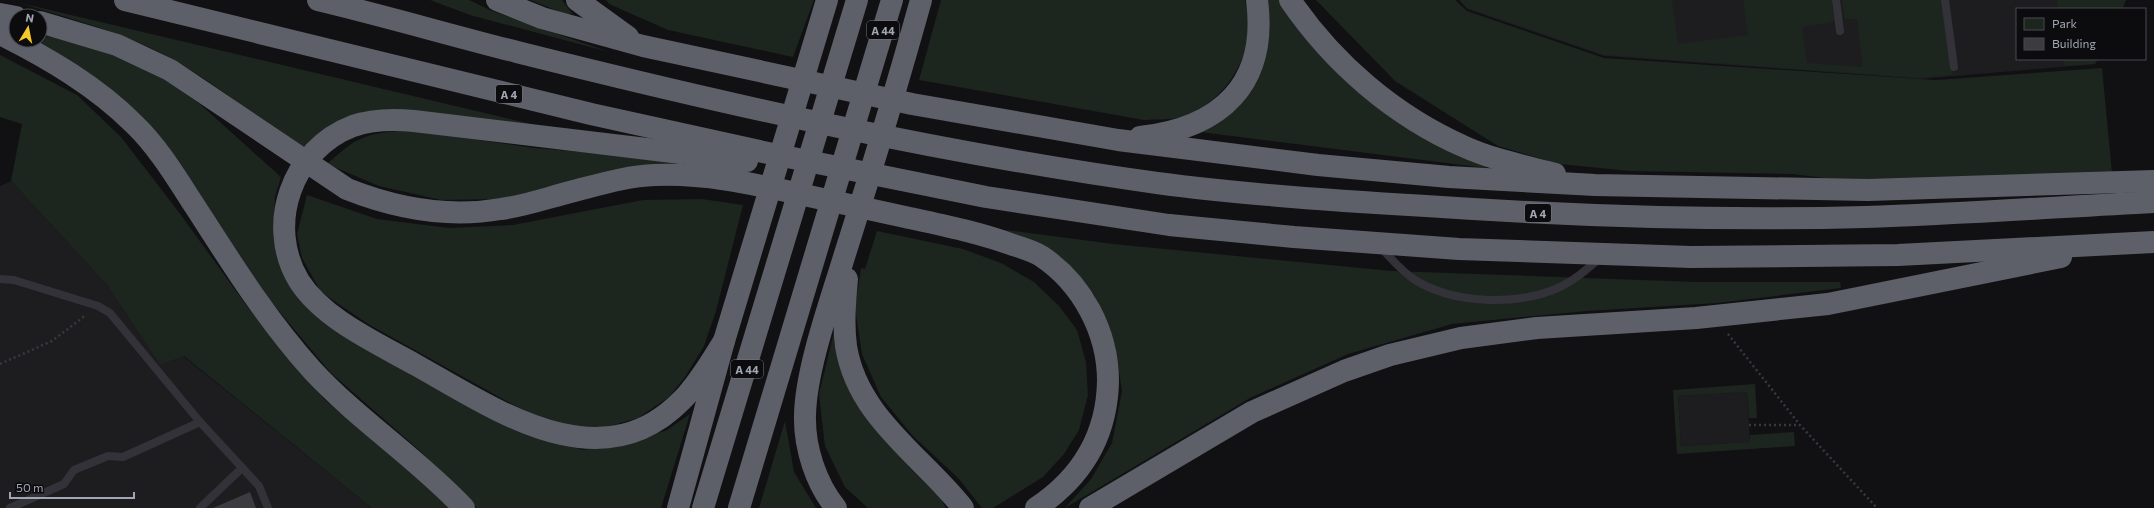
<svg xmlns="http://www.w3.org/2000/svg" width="2154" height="508" font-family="Commissioner,sans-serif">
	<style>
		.built { fill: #1d1d20 }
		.green { fill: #1d251f }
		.building { fill: #3b3b40 }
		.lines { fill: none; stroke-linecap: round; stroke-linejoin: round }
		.path { stroke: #38393f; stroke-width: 2.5; stroke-dasharray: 2 3; stroke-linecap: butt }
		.lane { stroke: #323238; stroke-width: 8 }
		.highway { stroke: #5e6069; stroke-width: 22 }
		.labels { text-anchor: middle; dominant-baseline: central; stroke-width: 3; stroke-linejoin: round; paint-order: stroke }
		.shield { fill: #0c0c0e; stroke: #757782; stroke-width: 1 }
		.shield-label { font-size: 11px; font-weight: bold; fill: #a2a5b4 }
	</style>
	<rect width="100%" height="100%" fill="#111113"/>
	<g class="built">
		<path d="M 1459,0 L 2126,0 L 2122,9 L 2017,9 L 2017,59 L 2098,59 L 2095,64 L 1921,79 L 1604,56 L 1467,9 Z"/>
		<path d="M 11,181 L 107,285 L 160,365 L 183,356 L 372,508 L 0,508 L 0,186 Z"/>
		<path d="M 1747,392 L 1750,442 L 1681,446 L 1678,396 Z"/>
	</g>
	<g class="green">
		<path d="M 430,0 L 469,0 L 492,11 L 609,52 L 470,15 Z"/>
		<path d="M 530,0 L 562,0 L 572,13 L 568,15 Z"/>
		<path d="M 606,0 L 814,0 L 793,57 L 668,30 L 609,4 Z"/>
		<path d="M 941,0 L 1245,0 C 1246,7 1249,14 1249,21 C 1250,64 1220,107 1178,118 C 1168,120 1155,119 1144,120 L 919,80 Z"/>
		<path d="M 1262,0 L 1281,0 L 1297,23 L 1486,160 L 1486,168 L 1192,131 L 1234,106 Z"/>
		<path d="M 1316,0 L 1455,0 L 1467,11 L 1604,58 L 1936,80 L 2102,68 L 2112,173 L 1849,181 L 1792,174 L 1630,171 L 1559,164 L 1498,146 L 1395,81 Z"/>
		<path d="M 1460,0 L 1672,0 L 1678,44 L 1748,35 L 1743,0 L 1832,0 L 1834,22 L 1802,27 L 1807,63 L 1863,67 L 1857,19 L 1845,19 L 1842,0 L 1942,0 L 1953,75 L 1920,78 L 1604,55 L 1467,8 Z"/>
		<path d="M 2057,0 L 2126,0 L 2122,9 L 2058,9 Z"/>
		<path d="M 20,3 L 561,131 L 398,111 L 308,143 L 301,149 C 256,117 212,80 163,54 C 119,31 67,18 20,3 Z"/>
		<path d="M 40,35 L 84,42 L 153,70 L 201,105 L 281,177 L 275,197 L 273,238 L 283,270 L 309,310 L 350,337 L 515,429 L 582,450 L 624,445 L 667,430 L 690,414 L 661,508 L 477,508 L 419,450 L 330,372 L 253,280 L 195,187 L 144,118 L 63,57 L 31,40 L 40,40 Z"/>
		<path d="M 0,55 L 77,95 L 121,137 L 181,215 L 249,309 L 324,399 L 452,508 L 372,508 L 184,356 L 160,365 L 107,285 L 11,181 L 22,124 L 0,117 Z"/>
		<path d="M 2064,59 L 2098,59 L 2095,64 L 2065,66 Z"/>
		<path d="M 402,131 L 431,133 L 534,148 L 658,158 L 719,170 L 564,184 L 499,199 L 441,200 L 379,186 L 327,164 C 355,139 363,133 402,131 Z"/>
		<path d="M 307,195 L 377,219 L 449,228 L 513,225 L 643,200 L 702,199 L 743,205 L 716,311 L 704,346 L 685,377 L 669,397 L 638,418 L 606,427 L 577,429 L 530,414 L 368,324 L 321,292 L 302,258 L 297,234 Z"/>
		<path d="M 1006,230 L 1113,244 L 1392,271 L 1697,282 L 1840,282 L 1841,288 L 1717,303 L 1587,311 L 1452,324 L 1348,354 L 1250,398 L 1065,508 L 1091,479 L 1112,443 L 1122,391 L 1115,346 L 1094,295 L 1061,262 Z"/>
		<path d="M 877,231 L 963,249 L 1001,263 L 1034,282 L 1059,306 L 1077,330 L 1086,362 L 1088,395 L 1079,430 L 1064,454 L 1043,477 L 993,508 L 982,508 L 959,479 L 912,435 L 881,397 L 862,354 L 855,308 L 861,268 L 865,269 Z"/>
		<path d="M 835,328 L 863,412 L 910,468 L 941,499 L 946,508 L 868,508 L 845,487 L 825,446 L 819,394 Z"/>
		<path d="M 1755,384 L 1757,418 L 1749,418 L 1747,392 L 1678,396 L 1681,446 L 1750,442 L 1750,435 L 1794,432 L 1795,446 L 1677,454 L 1673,390 Z"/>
		<path d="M 785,421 L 794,472 L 816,508 L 759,508 Z"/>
	</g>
	<path class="building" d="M 250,492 L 256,508 L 213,508 Z"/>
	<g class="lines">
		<g class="path">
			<path d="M 1728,334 L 1800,425 L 1877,508"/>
			<path d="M 0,364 L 52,341 L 86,315"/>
			<path d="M 1749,425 L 1800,425"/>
		</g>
		<g class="lane">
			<path d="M 1836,0 L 1840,31"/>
			<path d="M 1945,0 L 1954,67"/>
			<path d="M 1380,247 C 1391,258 1402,272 1415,280 C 1454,304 1516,306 1558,288 C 1574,281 1587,269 1600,258"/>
			<path d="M 0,279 L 14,280 L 98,306 L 110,313 L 200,422 L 259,486 L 268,508"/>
			<path d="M 10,508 L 64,484 L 74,470 L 108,456 L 123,457 L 200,422"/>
			<path d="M 200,508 L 242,468"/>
		</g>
		<g class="highway">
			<path d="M 125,0 L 591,114 L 768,153 L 986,197 L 1169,225 L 1294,237 L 1459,249 L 1691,257 L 1898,255 L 2154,242"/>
			<path d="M 318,0 C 385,16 450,35 517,52 C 728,105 941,153 1157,183 C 1246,195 1337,201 1426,206 C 1572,216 1719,221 1865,217 C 1961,214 2058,207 2154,202"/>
			<path d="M 497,0 L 542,18 L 643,46 L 912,104 L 1118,140 L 1318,165 L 1449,177 L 1595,185 L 1868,190 L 2154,181"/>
			<path d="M 577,0 L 628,37"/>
			<path d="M 1290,0 C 1333,63 1394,116 1465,147 C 1494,160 1525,166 1555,174"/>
			<path d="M 0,14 L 16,17"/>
			<path d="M 40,22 L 117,45 L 170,70 L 347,189 C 395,208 449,218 501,209 C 524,206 547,198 570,192 C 598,185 626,176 655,175 C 703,173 749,183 795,193 C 832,201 868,209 905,217 C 941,225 978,232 1013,245 C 1023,248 1033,251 1041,256 C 1082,283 1108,332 1108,381 C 1107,436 1081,478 1036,508"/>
			<path d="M 0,34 C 48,58 96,86 134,124 C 159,148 177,179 196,208 C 232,264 267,320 312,370 C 358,420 417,458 464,508"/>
			<path d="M 1140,137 C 1221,128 1268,84 1257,0"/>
			<path d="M 847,279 C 845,301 843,324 846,346 C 857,417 922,456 963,508"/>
			<path d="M 724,341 C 711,361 699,383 682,400 C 600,484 495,409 416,365 C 377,343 323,319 299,281 C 265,225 292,149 353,126 C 373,119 394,119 414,121 L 747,161"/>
			<path d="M 678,508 L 724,341 L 827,0"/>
			<path d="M 703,508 L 857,0"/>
			<path d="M 739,508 L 892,0"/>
			<path d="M 836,508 C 816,484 804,447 805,415 C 806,369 830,303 844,257 C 871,172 897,86 921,0"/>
			<path d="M 1090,508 L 1252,412 L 1344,371 L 1390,355 L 1461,338 L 1537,328 L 1696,318 L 1828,304 L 2061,257"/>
		</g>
	</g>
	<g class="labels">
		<g class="shield">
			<rect x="867" y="21" width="32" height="18" rx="3"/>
			<rect x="496" y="85" width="26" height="18" rx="3"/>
			<rect x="1525" y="204" width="26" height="18" rx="3"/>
			<rect x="731" y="360" width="32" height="18" rx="3"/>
		</g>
		<g class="shield-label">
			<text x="883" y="30">A 44</text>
			<text x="509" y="94">A 4</text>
			<text x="1538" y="213">A 4</text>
			<text x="747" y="369">A 44</text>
		</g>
	</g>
	<rect x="2016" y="8" width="130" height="52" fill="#0c0c0e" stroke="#484950"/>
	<rect x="2024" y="18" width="20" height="12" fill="#1d251f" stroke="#484950"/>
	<text x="2052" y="28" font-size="12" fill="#a2a5b4">Park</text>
	<rect x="2024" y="38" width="20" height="12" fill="#3b3b40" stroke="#484950"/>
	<text x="2052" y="48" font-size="12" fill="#a2a5b4">Building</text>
	<g transform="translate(28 28) rotate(10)"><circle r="19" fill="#0c0c0e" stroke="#484950"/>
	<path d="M0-3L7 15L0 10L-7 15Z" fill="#f4c928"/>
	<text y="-6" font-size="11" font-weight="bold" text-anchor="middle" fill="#a2a5b4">N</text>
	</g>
	<path d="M10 492v6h124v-6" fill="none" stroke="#a2a5b4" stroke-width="2"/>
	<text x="16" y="492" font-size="12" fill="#a2a5b4" stroke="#0c0c0e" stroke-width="3" paint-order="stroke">50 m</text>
</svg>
